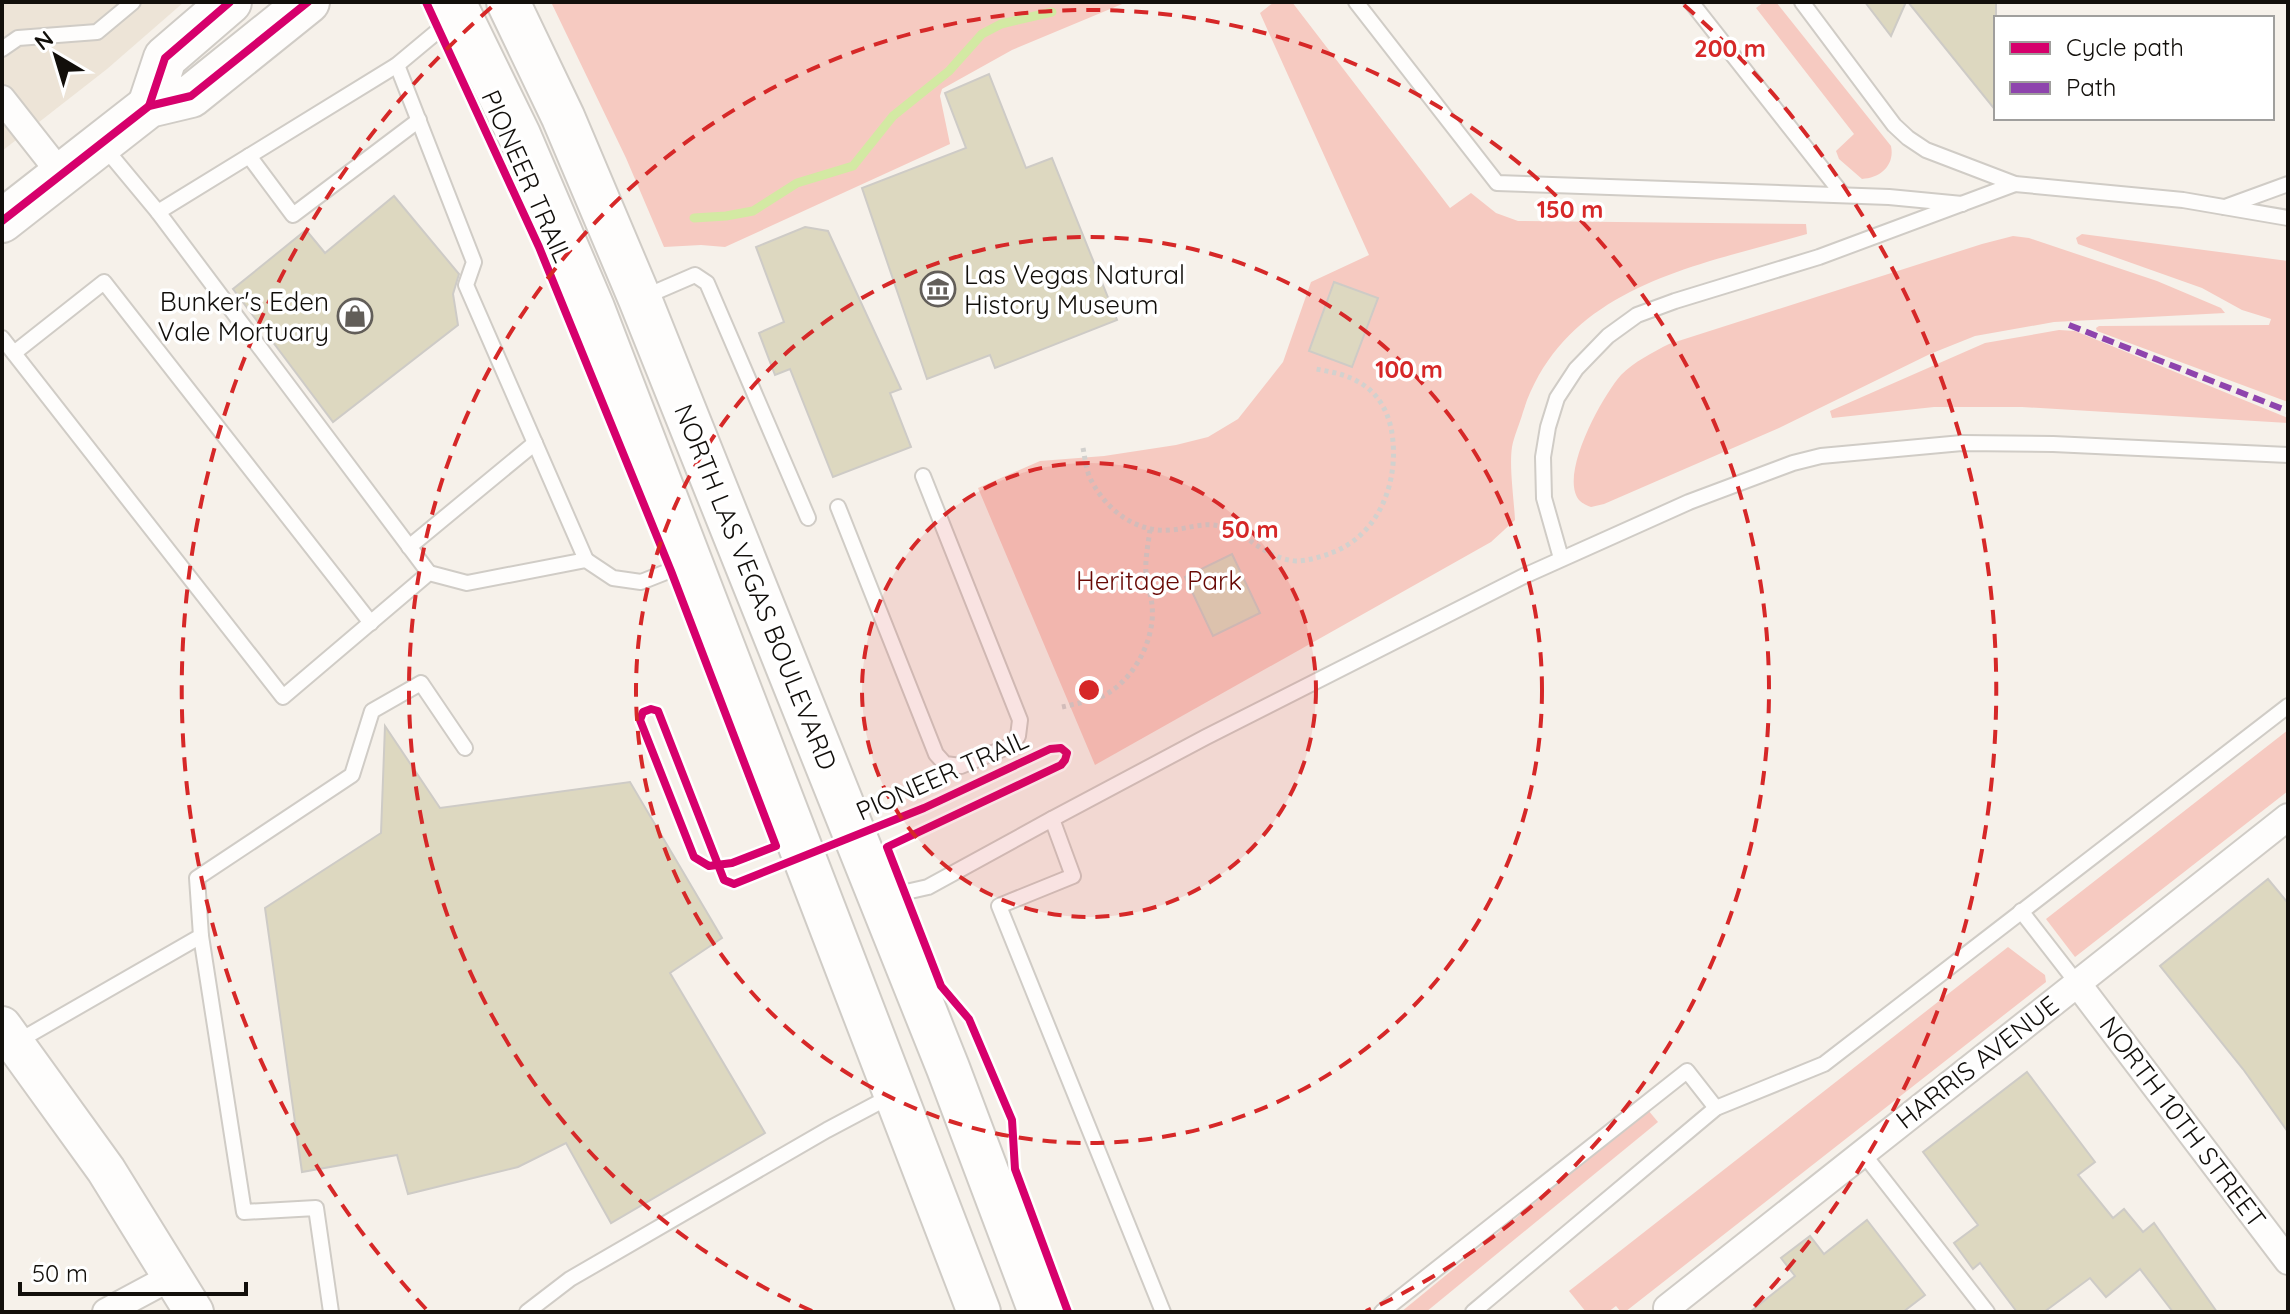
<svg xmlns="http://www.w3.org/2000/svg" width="2290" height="1314" font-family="Quicksand,sans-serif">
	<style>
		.built { fill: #ede4d7 }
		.green { fill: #f6cac1 }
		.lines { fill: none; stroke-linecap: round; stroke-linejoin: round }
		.stream { stroke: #d3e9a3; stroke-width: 9 }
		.building { fill: #ddd8c0; stroke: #cecbc6; stroke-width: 2 }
		.lane-casing { stroke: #d0ccc6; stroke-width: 18 }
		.street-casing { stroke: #d0ccc6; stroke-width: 30 }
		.secondary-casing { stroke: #d0ccc6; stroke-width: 42 }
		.primary-casing { stroke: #d0ccc6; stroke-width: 46 }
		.path { stroke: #d2d1ce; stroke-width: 5; stroke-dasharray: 4 4; stroke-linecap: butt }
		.lane { stroke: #fefdfc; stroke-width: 14 }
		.street { stroke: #fefdfc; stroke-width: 26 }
		.secondary { stroke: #fefdfc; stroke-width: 38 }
		.primary { stroke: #fefdfc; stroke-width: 42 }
		.quiet { stroke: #8e44ad; stroke-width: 6; stroke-dasharray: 12 6; stroke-linecap: butt }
		.cycleway-casing { stroke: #fff; stroke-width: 13 }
		.cycleway { stroke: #d6006c; stroke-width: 8 }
		.ring { fill: none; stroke: #d62828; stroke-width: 4; stroke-dasharray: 14 10 }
		.labels { text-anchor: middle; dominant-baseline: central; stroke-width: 7; stroke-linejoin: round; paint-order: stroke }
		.street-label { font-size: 26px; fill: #120f0b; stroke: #fff }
		.poi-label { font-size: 26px; fill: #120f0b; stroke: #fff; text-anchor: start }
		.park-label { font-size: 26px; fill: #680905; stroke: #fff }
		.centre { fill: #d62828; stroke: #fff; stroke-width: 4 }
		.ring-label { font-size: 24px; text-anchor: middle; font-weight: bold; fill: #d62828; stroke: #fff; stroke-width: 7; stroke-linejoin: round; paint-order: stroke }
	</style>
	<rect width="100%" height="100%" fill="#f6f1ea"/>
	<path class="built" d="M 2,2 L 184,2 L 107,69 L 2,151 Z"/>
	<g class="green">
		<path d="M 551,2 L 1127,2 L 1012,50 L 942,89 L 940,96 L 950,144 L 725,247 L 701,245 L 664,247 L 626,158 Z"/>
		<path d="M 1274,2 L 1292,2 L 1450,208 L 1471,193 L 1496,213 L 1518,221 L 1806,224 L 1807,234 C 1696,266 1564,286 1523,412 C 1520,423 1514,436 1512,447 C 1509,467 1514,499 1515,520 L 1491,542 L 1095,765 L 978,488 L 1040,461 L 1104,456 L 1176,445 L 1208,437 L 1238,419 L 1283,362 L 1311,282 L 1369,255 L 1260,13 Z"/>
		<path d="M 1764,2 L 1776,2 L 1891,146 C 1895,165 1881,178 1862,179 L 1839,159 L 1836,151 L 1854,134 L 1756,8 Z"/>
		<path d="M 2082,234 L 2288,261 L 2288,402 L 2097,331 L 2096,328 L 2099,326 L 2269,325 L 2271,319 L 2242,310 L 2202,288 L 2078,244 L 2076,238 Z"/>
		<path d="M 2013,236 L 2029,238 L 2157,281 L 2221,308 L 2225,313 L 2054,322 L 1975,336 L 1930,354 L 1779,428 L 1604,504 L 1591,507 C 1588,506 1582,503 1580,501 C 1557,477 1603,395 1621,375 C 1634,362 1653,352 1669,344 L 1982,244 Z"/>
		<path d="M 2059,330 L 2075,331 L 2288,418 L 2288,423 L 2022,407 L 1934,407 L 1832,418 L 1830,411 L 1985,343 Z"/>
		<path d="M 2288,730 L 2288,791 L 2075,957 L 2046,919 Z"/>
		<path d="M 2008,947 L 2045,975 L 2046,982 L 1625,1312 L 1621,1312 L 1616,1306 L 1608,1312 L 1586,1312 L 1569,1291 Z"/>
		<path d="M 1648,1110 L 1658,1122 L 1426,1312 L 1401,1312 Z"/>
	</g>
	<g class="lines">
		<path class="stream" d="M 694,218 L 726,216 L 753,211 L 797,183 L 853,166 L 893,116 L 949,71 L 982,34 L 1001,24 L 1052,12"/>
	</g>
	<g class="building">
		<path d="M 1865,2 L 1906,2 L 1891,36 Z"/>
		<path d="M 1908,2 L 1996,2 L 1996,111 Z"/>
		<path d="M 989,74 L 1026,168 L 1052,158 L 1117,320 L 995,368 L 990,355 L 927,379 L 862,188 L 966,148 L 945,93 Z"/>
		<path d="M 394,196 L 459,274 L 453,294 L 458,325 L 333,422 L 233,289 L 306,230 L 325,253 Z"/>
		<path d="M 805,227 L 828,231 L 901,389 L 890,393 L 911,447 L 833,477 L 790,369 L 775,375 L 759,333 L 784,322 L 756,247 Z"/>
		<path d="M 1334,282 L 1378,298 L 1352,367 L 1309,351 Z"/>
		<path d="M 1232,554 L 1260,613 L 1213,636 L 1185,577 Z"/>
		<path d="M 385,726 L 440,808 L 630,782 L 722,938 L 670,973 L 765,1133 L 611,1223 L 566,1143 L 518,1167 L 408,1194 L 397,1155 L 302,1172 L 265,908 L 381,833 Z"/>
		<path d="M 2268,879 L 2288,903 L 2288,1132 L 2243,1069 L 2160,966 Z"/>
		<path d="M 2027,1072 L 2095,1162 L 2078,1175 L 2113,1218 L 2124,1209 L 2143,1232 L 2154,1223 L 2217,1312 L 2173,1312 L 2140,1269 L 2106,1297 L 2090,1278 L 2044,1312 L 2017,1312 L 1980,1263 L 1973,1269 L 1954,1243 L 1978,1225 L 1923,1152 Z"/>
		<path d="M 1867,1220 L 1925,1295 L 1903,1312 L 1750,1312 L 1795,1276 L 1781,1258 L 1810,1236 L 1824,1254 Z"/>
	</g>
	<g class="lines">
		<g class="lane-casing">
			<g id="lane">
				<path d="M 1356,2 L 1497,183 L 1889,197 L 1962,204"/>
				<path d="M 1691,2 L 1843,195"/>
				<path d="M 1802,2 L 1894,125 L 1908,138 L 1926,150 L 2015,184 L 2183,200 L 2288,218"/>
				<path d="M 2,49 L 18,38 L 97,32 L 133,2"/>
				<path d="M 397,65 L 474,262 L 466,285 L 586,560"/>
				<path d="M 104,147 L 158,212 L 397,65 L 457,15"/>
				<path d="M 249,156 L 293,215 L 419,120"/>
				<path d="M 2225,207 L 2288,184"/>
				<path d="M 158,212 L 429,573"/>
				<path d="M 644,297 L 695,275 L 707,283 L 808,518"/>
				<path d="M 2,338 L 283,697 L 429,573 L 467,583 L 586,560 L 613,578 L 641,582 L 689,563"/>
				<path d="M 14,353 L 104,282 L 371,623"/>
				<path d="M 838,507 L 936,754 L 945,764 L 961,766 L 1012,745 L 1018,736 L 1020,720 L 923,476"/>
				<path d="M 409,547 L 535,443"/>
				<path d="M 1561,558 L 1544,498 L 1543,457 L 1548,427 L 1557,398 L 1576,369 L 1608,336 L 1637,315 L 1675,301 L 1819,257 L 2015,184"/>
				<path d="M 1052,819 L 1206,737 L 1524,576 L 1689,502 L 1793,463 L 1821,456 L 1962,443 L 2053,444 L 2288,455"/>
				<path d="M 881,893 L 906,892 L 928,887 L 1052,819 L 1073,876 L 999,906 L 1163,1312"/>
				<path d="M 2021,911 L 2077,983"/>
				<path d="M 201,936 L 244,1212 L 316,1208 L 331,1312"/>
				<path d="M 15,1043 L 201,936 L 197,878 L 352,775 L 372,711 L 421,683 L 465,748"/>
				<path d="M 1862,1152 L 1987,1312"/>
				<path d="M 527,1312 L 570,1279 L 827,1130 L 891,1096"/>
				<path d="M 1382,1312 L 1687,1071 L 1716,1108"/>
				<path d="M 1473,1312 L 1716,1108 L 1824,1064 L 2288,706"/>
			</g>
		</g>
		<g class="street-casing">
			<g id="street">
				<path d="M 2,99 L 61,174"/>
				<path d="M 2077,983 L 2288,1261"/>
				<path d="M 106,1312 L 173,1276"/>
				<path d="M 1670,1312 L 1667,1308 L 2288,817"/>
			</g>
		</g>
		<g class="secondary-casing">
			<path id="secondary" d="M 2,1026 L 106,1170 L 194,1312"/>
		</g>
		<g class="primary-casing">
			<g id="primary">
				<path d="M 454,2 L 519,135 L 593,308 L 979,1312"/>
				<path d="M 508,2 L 563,117 L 640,299 L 948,1068 L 1040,1312"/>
				<path d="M 149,106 L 165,58 L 230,2"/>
				<path d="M 2,221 L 149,106 L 191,96 L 308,2"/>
			</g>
		</g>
		<g class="path">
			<path d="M 1083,448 C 1085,458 1086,469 1090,478 C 1105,509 1135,533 1171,530 C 1187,529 1203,522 1219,526 C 1247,531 1262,558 1296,561 C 1307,561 1320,557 1331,553 C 1381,535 1401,477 1391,428 C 1387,410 1378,394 1362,384 C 1349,375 1332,372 1316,369"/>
			<path d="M 1062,707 C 1074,704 1087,702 1098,698 C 1132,685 1156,640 1152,605 C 1151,595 1147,585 1146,574 C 1145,559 1148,545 1150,530"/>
		</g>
		<use href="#lane" class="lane"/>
		<use href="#street" class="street"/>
		<use href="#secondary" class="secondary"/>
		<use href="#primary" class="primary"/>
		<path class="quiet" d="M 2069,325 L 2288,411"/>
		<g class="cycleway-casing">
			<g id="cycleway">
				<path d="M 426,2 L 539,247 L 671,571 L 776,846 L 732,863 L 709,866 L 694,857 L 640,720 L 643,712 L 651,709 L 658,711 L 724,880 L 734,884 L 924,808 L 1050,749 L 1061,748 L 1067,753 L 1065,760 L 1061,765 L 887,847 L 941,986 L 969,1019 L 1012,1120 L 1015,1169 L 1068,1312"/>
				<path d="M 149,106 L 165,58 L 230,2"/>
				<path d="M 2,221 L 149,106 L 191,96 L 308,2"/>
			</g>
		</g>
		<use href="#cycleway" class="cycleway"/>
	</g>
	<circle cx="1089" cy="690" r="227" fill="#d62828" fill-opacity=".12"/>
	<g class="ring">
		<circle cx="1089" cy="690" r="227"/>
		<circle cx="1089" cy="690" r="453"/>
		<path d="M812 1311A680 680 0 1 1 1366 1311"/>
		<path d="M426 1309A907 907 0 0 1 494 5M1684 5A907 907 0 0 1 1752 1309"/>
	</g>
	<defs>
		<g id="museum-ring" transform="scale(1.8)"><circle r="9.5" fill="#fff" stroke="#625e59" stroke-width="1.5"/><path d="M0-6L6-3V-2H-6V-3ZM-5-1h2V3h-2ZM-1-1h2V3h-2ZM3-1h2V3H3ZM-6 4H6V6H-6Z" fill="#625e59"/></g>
		<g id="shop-ring" transform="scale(1.8)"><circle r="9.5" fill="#fff" stroke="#625e59" stroke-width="1.5"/><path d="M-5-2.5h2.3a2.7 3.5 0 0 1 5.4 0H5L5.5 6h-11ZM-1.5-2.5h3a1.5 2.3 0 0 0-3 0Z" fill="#625e59"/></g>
	</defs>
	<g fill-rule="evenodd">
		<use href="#museum-ring" x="938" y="289"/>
		<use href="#shop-ring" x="355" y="316"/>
	</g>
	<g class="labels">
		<g class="street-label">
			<text transform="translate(527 176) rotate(66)">PIONEER TRAIL</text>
			<text transform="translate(756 587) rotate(68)">NORTH LAS VEGAS BOULEVARD</text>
			<text transform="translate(942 775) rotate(-24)">PIONEER TRAIL</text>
			<text transform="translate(1977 1062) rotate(-38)">HARRIS AVENUE</text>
			<text transform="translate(2183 1122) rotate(53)">NORTH 10TH STREET</text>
		</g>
		<g class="poi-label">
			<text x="964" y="274">Las Vegas Natural<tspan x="964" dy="30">History Museum</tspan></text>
			<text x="329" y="301" text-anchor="end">Bunker's Eden<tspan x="329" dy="30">Vale Mortuary</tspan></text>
		</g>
		<g class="park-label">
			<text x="1159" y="580">Heritage Park</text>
		</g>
	</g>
	<circle cx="1089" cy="690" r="12" class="centre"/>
	<g class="ring-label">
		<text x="1730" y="57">200 m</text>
		<text x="1570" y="218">150 m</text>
		<text x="1409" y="378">100 m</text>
		<text x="1250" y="538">50 m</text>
	</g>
	<rect width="2290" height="1314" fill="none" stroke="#120f0b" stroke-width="8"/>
	<rect x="1994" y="16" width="280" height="104" fill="#ffffff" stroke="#a09f9d" stroke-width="2"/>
	<rect x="2010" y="42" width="40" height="12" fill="#d6006c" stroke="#a09f9d" stroke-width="2"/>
	<text x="2066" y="56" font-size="24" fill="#120f0b">Cycle path</text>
	<rect x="2010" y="82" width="40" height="12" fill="#8e44ad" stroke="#a09f9d" stroke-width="2"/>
	<text x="2066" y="96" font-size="24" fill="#120f0b">Path</text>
	<g transform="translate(56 56) rotate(322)" stroke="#ffffff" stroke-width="6" paint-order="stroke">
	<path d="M0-6L14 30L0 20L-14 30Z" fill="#120f0b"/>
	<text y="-12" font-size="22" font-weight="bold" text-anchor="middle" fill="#120f0b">N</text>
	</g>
	<path d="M20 1282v12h226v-12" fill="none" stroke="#120f0b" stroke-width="4"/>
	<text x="32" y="1282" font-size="24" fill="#120f0b" stroke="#ffffff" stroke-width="6" paint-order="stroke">50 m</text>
</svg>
